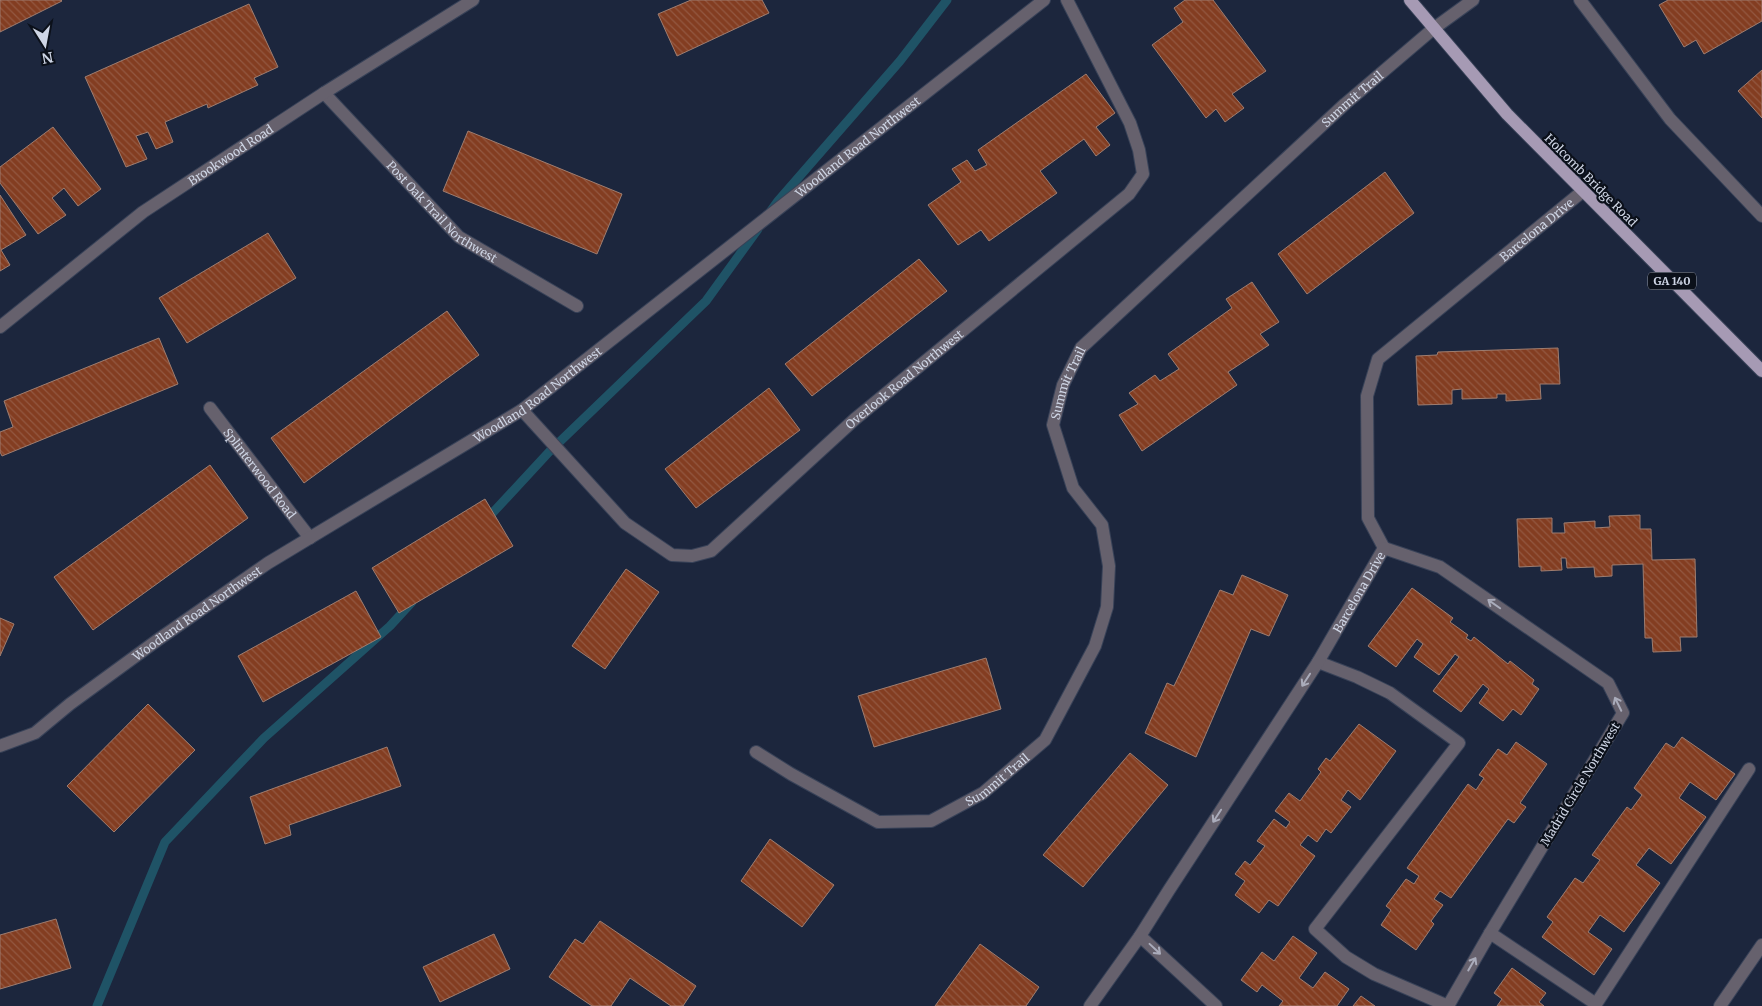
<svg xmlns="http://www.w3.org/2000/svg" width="1762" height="1006" font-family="Merriweather,serif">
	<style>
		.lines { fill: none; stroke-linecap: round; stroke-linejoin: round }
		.stream { stroke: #1f5366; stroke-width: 9 }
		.building { fill: url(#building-back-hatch); stroke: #9e7d70 }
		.minor-casing { stroke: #384258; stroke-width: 14 }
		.major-casing { stroke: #384258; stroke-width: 14 }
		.minor { stroke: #66616d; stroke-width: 12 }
		.major { stroke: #a69ab4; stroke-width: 12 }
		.oneway { stroke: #aaacbb }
		.labels { text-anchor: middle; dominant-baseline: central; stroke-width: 4.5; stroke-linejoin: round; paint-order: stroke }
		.shield { fill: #0b101a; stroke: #949aa8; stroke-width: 1 }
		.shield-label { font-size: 11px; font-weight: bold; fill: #ced5e5 }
		.street-label { font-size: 12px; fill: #ced5e5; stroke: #0b101a }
	</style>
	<defs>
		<pattern id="building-back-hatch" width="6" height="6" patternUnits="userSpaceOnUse" patternTransform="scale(1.25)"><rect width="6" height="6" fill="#833d21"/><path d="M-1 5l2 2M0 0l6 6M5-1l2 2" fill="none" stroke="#935841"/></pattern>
	</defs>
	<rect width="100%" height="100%" fill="#1c263d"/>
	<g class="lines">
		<g class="stream">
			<path d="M 770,212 L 778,201 L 900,61 L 947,0"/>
			<path d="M 486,520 L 549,452 L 706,301 L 758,229"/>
			<path d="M 97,1006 L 165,842 L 264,738 L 390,626 L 412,602"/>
		</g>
	</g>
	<g class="building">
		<path d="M 0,0 L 61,0 L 62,1 L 0,32 Z"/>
		<path d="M 691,0 L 762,0 L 769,13 L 677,56 L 658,14 Z"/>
		<path d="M 1185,0 L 1213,0 L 1266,71 L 1232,94 L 1244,108 L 1225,122 L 1216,109 L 1206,118 L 1152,45 L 1183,22 L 1174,8 Z"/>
		<path d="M 1668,0 L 1762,0 L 1762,21 L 1704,54 L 1696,40 L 1684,47 L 1659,5 Z"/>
		<path d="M 249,4 L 278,67 L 254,78 L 258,85 L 208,108 L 207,104 L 165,122 L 173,142 L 156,149 L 148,132 L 136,136 L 147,159 L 126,167 L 85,77 Z"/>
		<path d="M 1762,70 L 1762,118 L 1738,91 Z"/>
		<path d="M 1086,74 L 1115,113 L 1096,127 L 1110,145 L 1096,156 L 1084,139 L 1040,171 L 1057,193 L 989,241 L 981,230 L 958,245 L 928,205 L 961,182 L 952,169 L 967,160 L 975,171 L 987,165 L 978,150 Z"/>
		<path d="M 53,127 L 101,189 L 78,206 L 64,188 L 52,198 L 66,215 L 38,234 L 0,183 L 0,167 Z"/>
		<path d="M 468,131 L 622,194 L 597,254 L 443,191 Z"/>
		<path d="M 1385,172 L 1414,213 L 1307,294 L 1278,254 Z"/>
		<path d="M 0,195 L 26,235 L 1,250 L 10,265 L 0,271 Z"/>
		<path d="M 268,233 L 296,278 L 187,343 L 159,298 Z"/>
		<path d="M 919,259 L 947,291 L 812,396 L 785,364 Z"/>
		<path d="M 1252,282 L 1279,322 L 1260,334 L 1269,345 L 1228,372 L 1237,385 L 1142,451 L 1119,415 L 1138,404 L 1129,393 L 1155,375 L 1160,381 L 1179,369 L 1168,354 L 1232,308 L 1226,299 Z"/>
		<path d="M 447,311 L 479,355 L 304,483 L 271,438 Z"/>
		<path d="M 159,338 L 178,384 L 2,456 L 0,452 L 0,432 L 13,427 L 4,401 Z"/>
		<path d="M 1558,348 L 1560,384 L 1540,384 L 1541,399 L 1506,401 L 1506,394 L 1497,394 L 1497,398 L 1462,399 L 1462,389 L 1452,390 L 1452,404 L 1418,405 L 1416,356 L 1437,355 L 1438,352 Z"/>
		<path d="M 769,388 L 800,430 L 696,508 L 665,469 Z"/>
		<path d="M 210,465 L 248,518 L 93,630 L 54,577 Z"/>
		<path d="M 485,499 L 513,546 L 399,613 L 372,568 Z"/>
		<path d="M 1640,515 L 1640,529 L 1651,529 L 1652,560 L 1695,559 L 1697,637 L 1680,637 L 1681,651 L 1653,652 L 1652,638 L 1645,638 L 1643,564 L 1612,565 L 1612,576 L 1595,577 L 1594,567 L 1567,568 L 1566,558 L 1561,558 L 1562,570 L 1541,571 L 1541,566 L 1519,567 L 1517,519 L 1552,518 L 1552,533 L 1565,533 L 1564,523 L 1595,521 L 1595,528 L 1610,527 L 1609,516 Z"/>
		<path d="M 626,569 L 659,592 L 605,669 L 572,646 Z"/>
		<path d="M 1242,575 L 1288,595 L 1269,636 L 1251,629 L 1196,757 L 1145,733 L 1167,683 L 1174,686 L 1220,590 L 1233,595 Z"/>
		<path d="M 1412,588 L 1453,618 L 1450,622 L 1468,635 L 1466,638 L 1471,641 L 1474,637 L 1508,664 L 1510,661 L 1534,680 L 1532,684 L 1539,689 L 1521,715 L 1513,709 L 1503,721 L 1479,703 L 1489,689 L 1483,684 L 1461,712 L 1433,691 L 1459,657 L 1455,654 L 1439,675 L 1414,657 L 1423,644 L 1417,639 L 1396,667 L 1368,646 Z"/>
		<path d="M 356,591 L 381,637 L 263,702 L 238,656 Z"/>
		<path d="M 0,618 L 14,624 L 0,656 Z"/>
		<path d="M 986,658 L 1001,709 L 874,747 L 858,696 Z"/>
		<path d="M 148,704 L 195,750 L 114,832 L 67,786 Z"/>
		<path d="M 1359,724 L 1396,751 L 1360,800 L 1348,790 L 1341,800 L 1351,807 L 1331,833 L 1326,829 L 1317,842 L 1308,835 L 1300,845 L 1315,856 L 1278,906 L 1269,900 L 1259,913 L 1235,895 L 1245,881 L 1235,874 L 1245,861 L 1250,865 L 1265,846 L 1257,841 L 1274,819 L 1286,828 L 1290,822 L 1275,811 L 1289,793 L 1300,801 L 1321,772 L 1318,769 L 1326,758 L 1330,761 Z"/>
		<path d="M 1682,737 L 1735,774 L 1716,800 L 1690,782 L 1679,798 L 1706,817 L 1671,864 L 1649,848 L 1636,865 L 1660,883 L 1624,932 L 1600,915 L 1588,932 L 1612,949 L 1594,975 L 1542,937 L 1553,922 L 1547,917 L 1575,878 L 1583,883 L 1600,860 L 1592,855 L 1627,807 L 1631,810 L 1642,795 L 1634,788 L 1666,743 L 1674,748 Z"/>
		<path d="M 1516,742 L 1547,764 L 1520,803 L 1526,807 L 1514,823 L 1508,819 L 1451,898 L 1440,891 L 1434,899 L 1443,905 L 1431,921 L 1434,924 L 1416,950 L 1381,925 L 1391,910 L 1386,906 L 1406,879 L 1414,884 L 1419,876 L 1407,868 L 1468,784 L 1476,790 L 1484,778 L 1479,775 L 1498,749 L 1507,755 Z"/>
		<path d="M 387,747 L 401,786 L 289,825 L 291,835 L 265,844 L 250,797 Z"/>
		<path d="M 1130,753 L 1168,785 L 1083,887 L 1043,855 Z"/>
		<path d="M 770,839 L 834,885 L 802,927 L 741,881 Z"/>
		<path d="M 56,919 L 71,968 L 0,989 L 0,935 Z"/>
		<path d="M 600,921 L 696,986 L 683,1006 L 671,1006 L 630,978 L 611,1006 L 592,1006 L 549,977 L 575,939 L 583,944 Z"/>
		<path d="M 494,934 L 510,969 L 440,1002 L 423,967 Z"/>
		<path d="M 1293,936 L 1317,953 L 1299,978 L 1313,988 L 1325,972 L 1349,989 L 1337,1006 L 1279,1006 L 1283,1001 L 1262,985 L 1257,992 L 1241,980 L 1262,952 L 1274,961 Z"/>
		<path d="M 980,944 L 1039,987 L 1026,1006 L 935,1006 Z"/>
		<path d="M 1512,968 L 1546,993 L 1539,1002 L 1544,1006 L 1497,1006 L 1502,999 L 1494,993 Z"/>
		<path d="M 1361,996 L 1375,1006 L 1353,1006 Z"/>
	</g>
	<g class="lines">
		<g class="minor-casing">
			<g id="minor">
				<path d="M 1580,0 L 1670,119 L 1762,216"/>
				<path id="s1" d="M 324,93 L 459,237 L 577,306"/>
				<path id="s2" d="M 0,327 L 143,212 L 324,93 L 473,0"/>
				<path id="s3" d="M 210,408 L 310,538"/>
				<path id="s4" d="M 522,410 L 625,523 L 672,555 L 692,556 L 711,551 L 855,419 L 1129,194 L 1143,174 L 1139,150 L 1130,123 L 1067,0"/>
				<path d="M 1384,548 L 1440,567 L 1608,683 L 1623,713 L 1490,933 L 1448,1006"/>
				<path id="s5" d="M 1384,548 L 1368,518 L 1367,396 L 1378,359 L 1583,191"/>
				<path d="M 1318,662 L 1357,677 L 1390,693 L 1459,743 L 1315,929 L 1346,957 L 1374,974 L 1448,1006"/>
				<path id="s6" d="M 0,746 L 35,733 L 70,704 L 159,639 L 268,563 L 522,410 L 1044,0"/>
				<path id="s7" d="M 756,752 L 791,774 L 878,822 L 931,821 L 983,793 L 1045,740 L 1095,646 L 1107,607 L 1109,566 L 1102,525 L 1073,488 L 1053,425 L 1063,385 L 1081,348 L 1345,104 L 1433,29 L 1473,0"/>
				<path d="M 1490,933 L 1596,1004 L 1595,1006"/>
				<path d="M 1596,1004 L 1749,769"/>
				<path d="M 1090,1006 L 1140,936"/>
				<path id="s8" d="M 1216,1006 L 1140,936 L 1169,890 L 1318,662 L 1384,548"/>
				<path d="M 1720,1006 L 1762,945"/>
			</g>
		</g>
		<g class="major-casing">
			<path id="major" d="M 1410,0 L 1507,114 L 1762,371"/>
		</g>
		<use href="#minor" class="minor"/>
		<use href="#major" class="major"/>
	</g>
	<defs><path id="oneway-shaft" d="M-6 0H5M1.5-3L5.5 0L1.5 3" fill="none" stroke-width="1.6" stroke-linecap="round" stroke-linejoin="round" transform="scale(1.25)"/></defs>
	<g class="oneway">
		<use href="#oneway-shaft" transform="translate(1494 604) rotate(-145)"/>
		<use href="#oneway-shaft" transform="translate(1306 680) rotate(123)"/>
		<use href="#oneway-shaft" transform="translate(1618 704) rotate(-116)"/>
		<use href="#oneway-shaft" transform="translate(1217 816) rotate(123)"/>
		<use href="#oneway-shaft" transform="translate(1155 949) rotate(43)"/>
		<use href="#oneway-shaft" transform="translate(1472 964) rotate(-60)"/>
	</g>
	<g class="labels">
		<rect class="shield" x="1648" y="272.5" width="48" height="17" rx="4"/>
		<g class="shield-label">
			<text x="1672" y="281">GA 140</text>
		</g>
		<g class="street-label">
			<text stroke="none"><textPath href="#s7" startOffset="1128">Summit Trail</textPath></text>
			<text stroke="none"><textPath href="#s6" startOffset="1049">Woodland Road Northwest</textPath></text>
			<text stroke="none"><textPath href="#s2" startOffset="288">Brookwood Road</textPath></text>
			<text transform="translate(1591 180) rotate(45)">Holcomb Bridge Road</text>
			<text stroke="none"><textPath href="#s1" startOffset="168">Post Oak Trail Northwest</textPath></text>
			<text stroke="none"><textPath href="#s5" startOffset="399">Barcelona Drive</textPath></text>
			<text stroke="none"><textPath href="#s4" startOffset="508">Overlook Road Northwest</textPath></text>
			<text stroke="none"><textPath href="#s7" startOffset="722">Summit Trail</textPath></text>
			<text stroke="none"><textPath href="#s6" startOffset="644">Woodland Road Northwest</textPath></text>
			<text stroke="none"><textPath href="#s3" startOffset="82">Splinterwood Road</textPath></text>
			<text stroke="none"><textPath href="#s8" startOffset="511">Barcelona Drive</textPath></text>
			<text stroke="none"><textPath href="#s6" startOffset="239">Woodland Road Northwest</textPath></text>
			<text stroke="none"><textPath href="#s7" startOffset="272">Summit Trail</textPath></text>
			<text transform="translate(1580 784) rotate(-59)">Madrid Circle Northwest</text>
		</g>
	</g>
	<g transform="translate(45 45) rotate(169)" stroke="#0b101a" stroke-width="4" paint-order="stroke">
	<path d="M0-4L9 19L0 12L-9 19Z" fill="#ced5e5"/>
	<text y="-8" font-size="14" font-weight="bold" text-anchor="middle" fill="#ced5e5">N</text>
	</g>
</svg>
